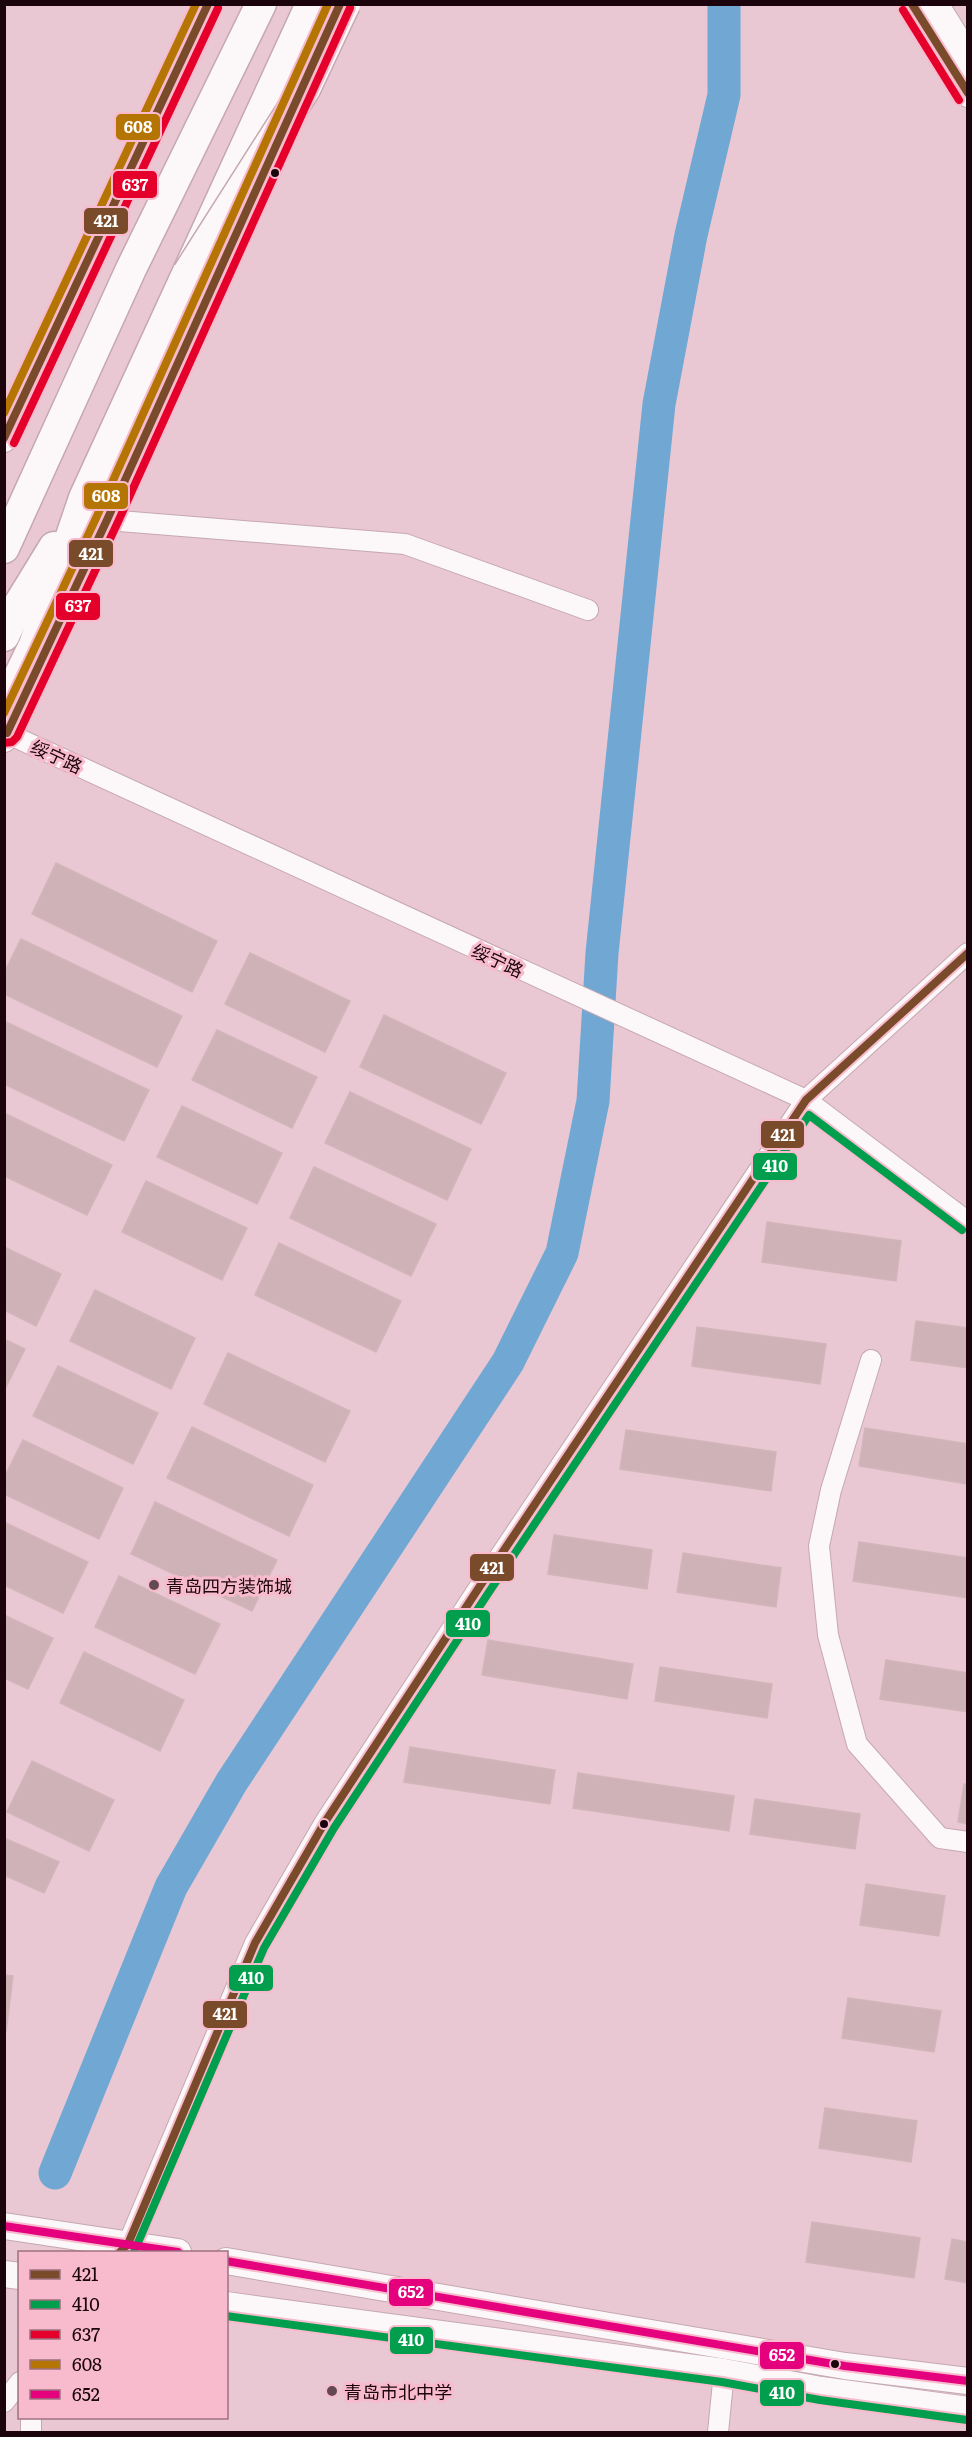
<svg xmlns="http://www.w3.org/2000/svg" width="972" height="2437" font-family="Literata,'Noto Sans SC',serif">
	<style>
		.lines { fill: none; stroke-linecap: round; stroke-linejoin: round }
		.river { stroke: #71a8d3; stroke-width: 33 }
		.building { fill: #cfb2b7; stroke: #d2b5ba; stroke-width: 1.5 }
		.minor-casing { stroke: #c5a8b1; stroke-width: 22 }
		.major-casing { stroke: #c5a8b1; stroke-width: 28 }
		.highway-casing { stroke: #c5a8b1; stroke-width: 33 }
		.minor { stroke: #fcf7f8; stroke-width: 20 }
		.major { stroke: #fcf7f8; stroke-width: 26 }
		.highway { stroke: #fcf7f8; stroke-width: 30 }
		.highway-bridge-casing { stroke: #c5a8b1; stroke-width: 33; stroke-linecap: butt }
		.highway-bridge { stroke: #fcf7f8; stroke-width: 30 }
		.bus-1-casing { stroke: #f7bbcd; stroke-width: 12 }
		.bus-2-casing { stroke: #f7bbcd; stroke-width: 12 }
		.bus-3-casing { stroke: #f7bbcd; stroke-width: 12 }
		.bus-4-casing { stroke: #f7bbcd; stroke-width: 12 }
		.bus-5-casing { stroke: #f7bbcd; stroke-width: 12 }
		.bus-1 { stroke: #7a4b2a; stroke-width: 8 }
		.bus-2 { stroke: #019e4e; stroke-width: 8 }
		.bus-3 { stroke: #e4002b; stroke-width: 8 }
		.bus-4 { stroke: #b57504; stroke-width: 8 }
		.bus-5 { stroke: #e5007d; stroke-width: 8 }
		.bus-dot { fill: #1b040c; stroke: #f7bbcd; stroke-width: 2 }
		.poi-dot { fill: #634952; stroke: #f7bbcd; stroke-width: 2 }
		.labels { text-anchor: middle; dominant-baseline: central; stroke-width: 6; stroke-linejoin: round; paint-order: stroke }
		.street-label { font-size: 18px; fill: #1b040c; stroke: #f7bbcd }
		.poi-label { font-size: 18px; fill: #1b040c; stroke: #f7bbcd; text-anchor: start }
		.line-badge { stroke: #f7bbcd; stroke-width: 2 }
		.badge-label { font-size: 16px; text-anchor: middle; font-weight: bold; fill: #fff }
	</style>
	<rect width="100%" height="100%" fill="#e9c8d3"/>
	<g class="lines">
		<path class="river" d="M 55,2173 L 171,1887 L 231,1783 L 508,1362 L 562,1253 L 593,1101 L 602,953 L 659,404 L 691,235 L 724,95 L 724,4"/>
	</g>
	<g class="building">
		<path d="M 56,863 L 217,941 L 192,992 L 32,914 Z"/>
		<path d="M 21,939 L 182,1016 L 157,1067 L 4,994 L 4,973 Z"/>
		<path d="M 250,953 L 350,1001 L 325,1052 L 225,1004 Z"/>
		<path d="M 384,1015 L 506,1073 L 481,1124 L 360,1067 Z"/>
		<path d="M 4,1021 L 149,1090 L 124,1141 L 4,1084 Z"/>
		<path d="M 217,1030 L 317,1077 L 292,1128 L 192,1080 Z"/>
		<path d="M 350,1092 L 471,1149 L 447,1200 L 325,1143 Z"/>
		<path d="M 182,1106 L 282,1153 L 257,1204 L 157,1157 Z"/>
		<path d="M 4,1113 L 112,1165 L 87,1215 L 4,1176 Z"/>
		<path d="M 314,1167 L 436,1224 L 411,1276 L 290,1218 Z"/>
		<path d="M 146,1181 L 247,1228 L 222,1280 L 122,1232 Z"/>
		<path d="M 767,1222 L 901,1241 L 896,1281 L 762,1262 Z"/>
		<path d="M 279,1243 L 401,1301 L 376,1352 L 255,1295 Z"/>
		<path d="M 4,1247 L 61,1274 L 36,1326 L 4,1310 Z"/>
		<path d="M 95,1290 L 195,1338 L 171,1389 L 70,1341 Z"/>
		<path d="M 916,1321 L 968,1328 L 968,1368 L 911,1360 Z"/>
		<path d="M 697,1327 L 826,1344 L 820,1384 L 692,1366 Z"/>
		<path d="M 4,1339 L 25,1349 L 4,1391 Z"/>
		<path d="M 228,1353 L 350,1411 L 325,1462 L 204,1404 Z"/>
		<path d="M 58,1366 L 158,1413 L 133,1464 L 33,1416 Z"/>
		<path d="M 192,1427 L 313,1485 L 289,1536 L 167,1478 Z"/>
		<path d="M 865,1428 L 968,1444 L 968,1484 L 859,1466 Z"/>
		<path d="M 626,1430 L 776,1452 L 771,1491 L 620,1469 Z"/>
		<path d="M 23,1440 L 123,1488 L 99,1539 L 4,1494 L 4,1478 Z"/>
		<path d="M 155,1502 L 277,1560 L 252,1611 L 131,1554 Z"/>
		<path d="M 4,1522 L 88,1562 L 63,1613 L 4,1585 Z"/>
		<path d="M 554,1535 L 652,1550 L 647,1589 L 548,1574 Z"/>
		<path d="M 859,1542 L 968,1558 L 968,1598 L 853,1581 Z"/>
		<path d="M 683,1553 L 781,1568 L 776,1607 L 677,1592 Z"/>
		<path d="M 119,1576 L 220,1624 L 195,1674 L 95,1627 Z"/>
		<path d="M 4,1615 L 53,1638 L 28,1689 L 4,1678 Z"/>
		<path d="M 488,1640 L 633,1664 L 627,1699 L 482,1675 Z"/>
		<path d="M 84,1652 L 184,1700 L 160,1751 L 60,1703 Z"/>
		<path d="M 886,1660 L 968,1673 L 968,1712 L 880,1699 Z"/>
		<path d="M 660,1667 L 772,1684 L 767,1718 L 655,1701 Z"/>
		<path d="M 410,1747 L 555,1770 L 550,1804 L 404,1782 Z"/>
		<path d="M 32,1761 L 114,1800 L 89,1851 L 7,1812 Z"/>
		<path d="M 578,1773 L 734,1796 L 729,1831 L 573,1808 Z"/>
		<path d="M 964,1784 L 968,1784 L 968,1824 L 958,1822 Z"/>
		<path d="M 755,1799 L 860,1814 L 855,1849 L 750,1834 Z"/>
		<path d="M 4,1838 L 59,1862 L 44,1893 L 4,1875 Z"/>
		<path d="M 866,1884 L 945,1896 L 939,1936 L 860,1925 Z"/>
		<path d="M 4,1975 L 13,1976 L 6,2032 L 4,2032 Z"/>
		<path d="M 848,1998 L 941,2011 L 934,2052 L 842,2038 Z"/>
		<path d="M 825,2108 L 917,2121 L 911,2162 L 819,2148 Z"/>
		<path d="M 812,2222 L 920,2238 L 914,2278 L 806,2262 Z"/>
		<path d="M 952,2239 L 968,2242 L 968,2283 L 945,2279 Z"/>
	</g>
	<g class="lines">
		<g class="minor-casing">
			<g id="minor">
				<path d="M 107,520 L 405,544 L 588,610"/>
				<path d="M 4,732 L 806,1100 L 968,1222"/>
				<path d="M 871,1360 L 831,1490 L 819,1546 L 828,1635 L 857,1744 L 940,1838 L 968,1842"/>
				<path d="M 120,2252 L 128,2244 L 255,1943 L 325,1822 L 480,1586 L 806,1100 L 968,953"/>
				<path d="M 4,2402 L 20,2382"/>
				<path d="M 31,2418 L 31,2432"/>
				<path d="M 718,2432 L 724,2372"/>
			</g>
		</g>
		<g class="major-casing">
			<g id="major">
				<path d="M 912,4 L 968,94"/>
				<path d="M 935,4 L 968,57"/>
				<path d="M 4,439 L 208,4"/>
				<path d="M 4,739 L 107,520 L 264,172"/>
				<path d="M 4,2226 L 178,2252"/>
				<path d="M 226,2261 L 845,2366 L 968,2381"/>
				<path d="M 4,2274 L 20,2276"/>
				<path d="M 226,2305 L 724,2372 L 821,2390 L 968,2410"/>
			</g>
		</g>
		<g class="highway-casing">
			<g id="highway">
				<path d="M 4,548 L 131,269 L 261,4"/>
				<path d="M 4,636 L 19,604 L 54,547"/>
				<path d="M 4,707 L 34,645 L 84,498 L 311,4"/>
			</g>
		</g>
		<use href="#minor" class="minor"/>
		<use href="#major" class="major"/>
		<use href="#highway" class="highway"/>
		<g class="highway-bridge-casing">
			<path id="highway-bridge" d="M 188,273 L 305,89 L 345,4"/>
		</g>
		<use href="#highway-bridge" class="highway-bridge"/>
		<g class="bus-1-casing">
			<g id="bus-1">
				<path d="M 912,4 L 968,93"/>
				<path d="M 4,438 L 208,4"/>
				<path d="M 4,732 L 7,733 L 107,520 L 340,4"/>
				<path d="M 120,2252 L 128,2244 L 255,1943 L 325,1822 L 480,1586 L 806,1100 L 968,953"/>
			</g>
		</g>
		<g class="bus-2-casing">
			<g id="bus-2">
				<path d="M 134,2252 L 264,1948 L 334,1828 L 489,1592 L 809,1115 L 962,1230"/>
				<path d="M 226,2316 L 722,2382 L 820,2400 L 967,2420"/>
			</g>
		</g>
		<g class="bus-3-casing">
			<g id="bus-3">
				<path d="M 903,10 L 959,100"/>
				<path d="M 14,443 L 218,8"/>
				<path d="M 4,743 L 12,742 L 17,737 L 117,524 L 350,8"/>
			</g>
		</g>
		<g class="bus-4-casing">
			<g id="bus-4">
				<path d="M 4,413 L 196,4"/>
				<path d="M 4,713 L 97,516 L 328,4"/>
			</g>
		</g>
		<g class="bus-5-casing">
			<g id="bus-5">
				<path d="M 4,2226 L 178,2252"/>
				<path d="M 226,2261 L 845,2366 L 968,2381"/>
			</g>
		</g>
		<use href="#bus-1" class="bus-1"/>
		<use href="#bus-2" class="bus-2"/>
		<use href="#bus-3" class="bus-3"/>
		<use href="#bus-4" class="bus-4"/>
		<use href="#bus-5" class="bus-5"/>
	</g>
	<g class="bus-dot">
		<circle cx="275" cy="173" r="5"/>
		<circle cx="324" cy="1824" r="5"/>
		<circle cx="835" cy="2364" r="5"/>
	</g>
	<g class="poi-dot">
		<circle cx="154" cy="1585" r="6"/>
		<circle cx="332" cy="2391" r="6"/>
	</g>
	<g class="labels">
		<g class="street-label">
			<text transform="translate(57 756) rotate(25)">绥宁路</text>
			<text transform="translate(498 960) rotate(25)">绥宁路</text>
		</g>
		<g class="poi-label">
			<text x="166" y="1585">青岛四方装饰城</text>
			<text x="344" y="2391">青岛市北中学</text>
		</g>
	</g>
	<g class="line-badge">
		<rect x="115" y="113" width="46" height="28" rx="6" fill="#b57504"/>
		<rect x="112" y="170" width="46" height="29" rx="6" fill="#e4002b"/>
		<rect x="83" y="207" width="46" height="28" rx="6" fill="#7a4b2a"/>
		<rect x="83" y="482" width="46" height="28" rx="6" fill="#b57504"/>
		<rect x="68" y="539" width="46" height="29" rx="6" fill="#7a4b2a"/>
		<rect x="55" y="592" width="46" height="29" rx="6" fill="#e4002b"/>
		<rect x="760" y="1120" width="45" height="29" rx="6" fill="#7a4b2a"/>
		<rect x="752" y="1152" width="46" height="29" rx="6" fill="#019e4e"/>
		<rect x="469" y="1553" width="46" height="29" rx="6" fill="#7a4b2a"/>
		<rect x="445" y="1609" width="46" height="29" rx="6" fill="#019e4e"/>
		<rect x="228" y="1964" width="46" height="28" rx="6" fill="#019e4e"/>
		<rect x="202" y="2000" width="46" height="29" rx="6" fill="#7a4b2a"/>
		<rect x="388" y="2278" width="46" height="29" rx="6" fill="#e5007d"/>
		<rect x="389" y="2326" width="45" height="29" rx="6" fill="#019e4e"/>
		<rect x="759" y="2341" width="46" height="29" rx="6" fill="#e5007d"/>
		<rect x="759" y="2379" width="46" height="28" rx="6" fill="#019e4e"/>
	</g>
	<g class="badge-label">
		<text x="138" y="133">608</text>
		<text x="135" y="191">637</text>
		<text x="106" y="227">421</text>
		<text x="106" y="502">608</text>
		<text x="91" y="560">421</text>
		<text x="78" y="612">637</text>
		<text x="783" y="1141">421</text>
		<text x="775" y="1172">410</text>
		<text x="492" y="1574">421</text>
		<text x="468" y="1630">410</text>
		<text x="251" y="1984">410</text>
		<text x="225" y="2020">421</text>
		<text x="411" y="2298">652</text>
		<text x="411" y="2346">410</text>
		<text x="782" y="2361">652</text>
		<text x="782" y="2399">410</text>
	</g>
	<rect width="972" height="2437" fill="none" stroke="#1b040c" stroke-width="12"/>
	<rect x="18" y="2251" width="210" height="168" fill="#f7bbcd" stroke="#9f7280" stroke-width="1.5"/>
	<rect x="30" y="2270" width="30" height="9" fill="#7a4b2a" stroke="#9f7280" stroke-width="1.5"/>
	<text x="72" y="2281" font-size="18" fill="#1b040c">421</text>
	<rect x="30" y="2300" width="30" height="9" fill="#019e4e" stroke="#9f7280" stroke-width="1.5"/>
	<text x="72" y="2311" font-size="18" fill="#1b040c">410</text>
	<rect x="30" y="2330" width="30" height="9" fill="#e4002b" stroke="#9f7280" stroke-width="1.5"/>
	<text x="72" y="2341" font-size="18" fill="#1b040c">637</text>
	<rect x="30" y="2360" width="30" height="9" fill="#b57504" stroke="#9f7280" stroke-width="1.5"/>
	<text x="72" y="2371" font-size="18" fill="#1b040c">608</text>
	<rect x="30" y="2390" width="30" height="9" fill="#e5007d" stroke="#9f7280" stroke-width="1.5"/>
	<text x="72" y="2401" font-size="18" fill="#1b040c">652</text>
</svg>
